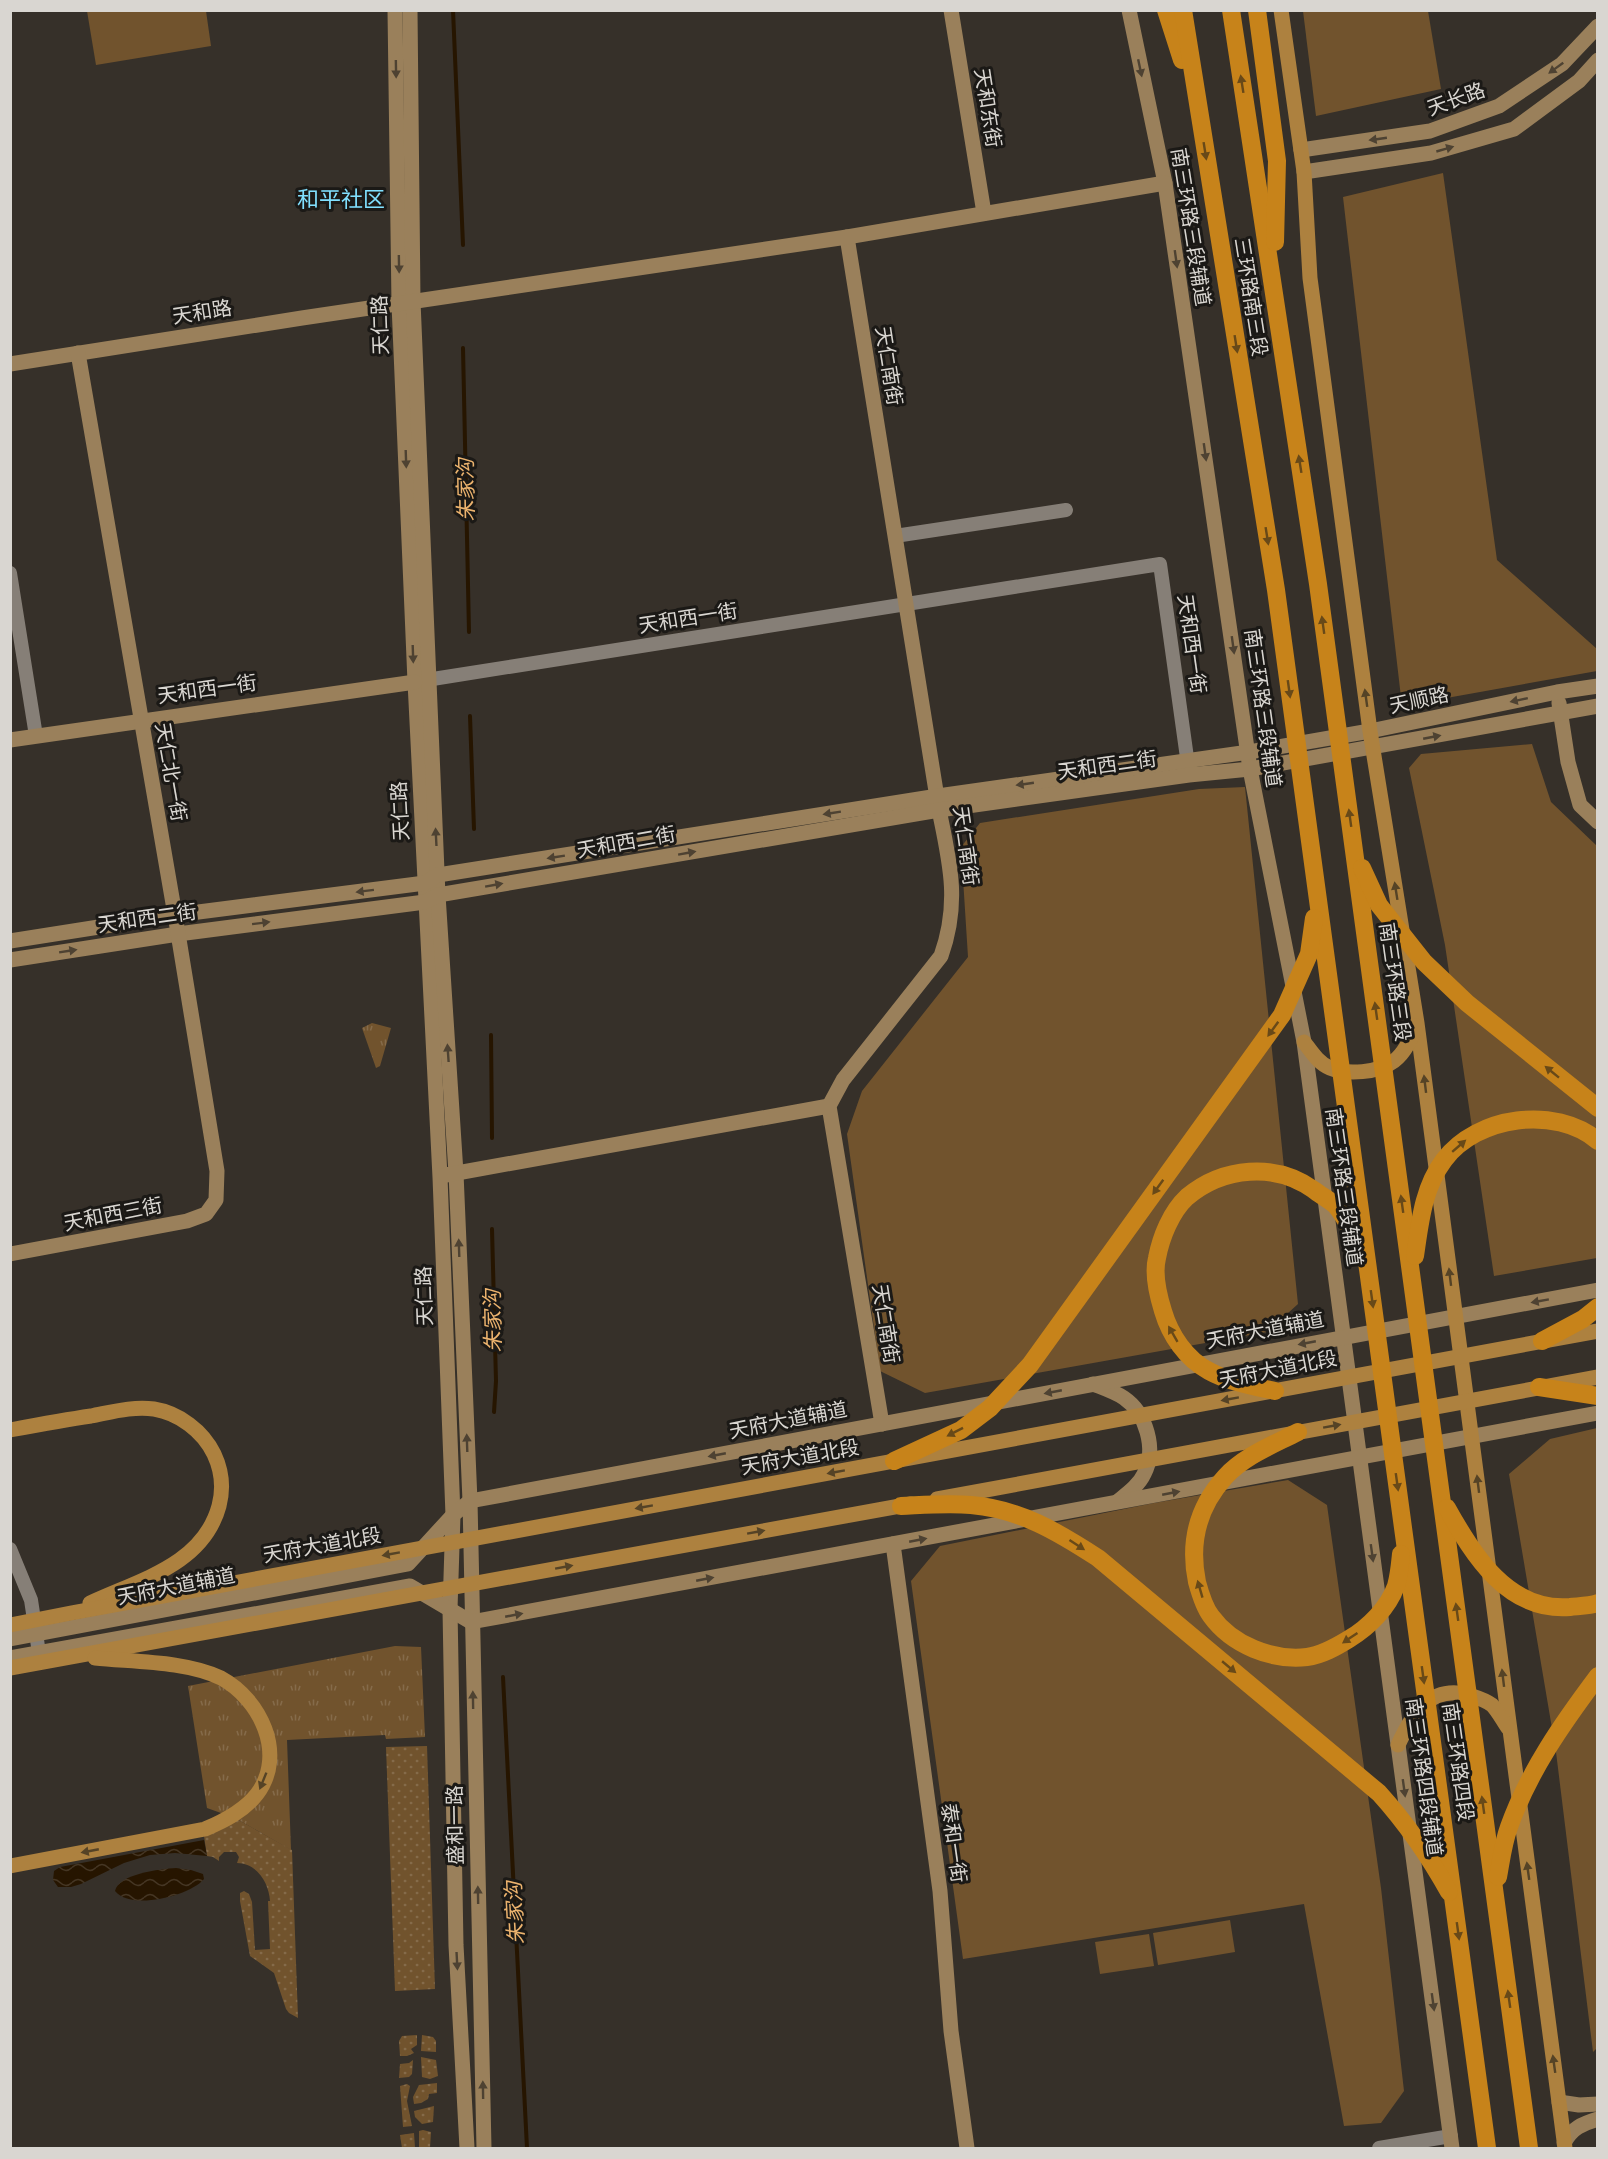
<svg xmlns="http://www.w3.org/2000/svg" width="1608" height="2159" font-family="'Fira Sans Condensed','Noto Sans SC',sans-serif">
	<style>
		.grass { fill: url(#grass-tufts) }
		.park { fill: #71532d }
		.garden { fill: url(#garden-dots) }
		.water { fill: url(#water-waves) }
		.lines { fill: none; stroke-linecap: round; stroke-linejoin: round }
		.stream { stroke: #261500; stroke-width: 4 }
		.street { stroke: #867f77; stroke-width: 14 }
		.secondary { stroke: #9a805b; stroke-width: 15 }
		.primary { stroke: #ad813f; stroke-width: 15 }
		.highway { stroke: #c7831a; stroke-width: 18 }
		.oneway { fill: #4e4232 }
		.oneway2 { fill: #684918 }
		.oneway3 { fill: #554326 }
		.labels { text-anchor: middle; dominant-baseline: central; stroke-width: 6; stroke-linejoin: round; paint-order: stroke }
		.street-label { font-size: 20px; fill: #d9d6d1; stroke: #1b1916 }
		.water-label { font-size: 21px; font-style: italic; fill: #ecb36e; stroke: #1b1916 }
		.quarter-label { font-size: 22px; fill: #81e0ff; stroke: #1b1916 }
	</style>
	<defs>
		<pattern id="grass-tufts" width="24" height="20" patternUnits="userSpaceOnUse" patternTransform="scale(1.5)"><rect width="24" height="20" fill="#71532d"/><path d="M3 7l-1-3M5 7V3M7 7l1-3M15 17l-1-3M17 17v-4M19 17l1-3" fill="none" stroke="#856b4a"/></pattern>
		<pattern id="garden-dots" width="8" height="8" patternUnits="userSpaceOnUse" patternTransform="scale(1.5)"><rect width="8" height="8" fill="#71532d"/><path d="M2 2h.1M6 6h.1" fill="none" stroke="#856b4a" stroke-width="1.8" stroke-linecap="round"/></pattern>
		<pattern id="water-waves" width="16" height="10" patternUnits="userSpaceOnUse" patternTransform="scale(1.5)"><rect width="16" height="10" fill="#261500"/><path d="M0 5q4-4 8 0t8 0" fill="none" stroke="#453624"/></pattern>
	</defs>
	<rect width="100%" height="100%" fill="#363029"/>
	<g class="grass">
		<path d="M 372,1023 L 391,1028 L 380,1066 L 376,1068 L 362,1028 Z"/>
		<path d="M 395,1646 L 421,1647 L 425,1737 L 386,1739 L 385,1735 L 287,1740 L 291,1850 L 235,1818 L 207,1808 L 188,1686 Z"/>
	</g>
	<g class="park">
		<path d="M 87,11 L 206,11 L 211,46 L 96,65 Z"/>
		<path d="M 1303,11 L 1428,11 L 1441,89 L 1316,116 Z"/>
		<path d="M 1443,173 L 1497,560 L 1597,649 L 1597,671 L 1402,706 L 1343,197 Z"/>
		<path d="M 1532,744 L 1551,802 L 1597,846 L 1597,1258 L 1494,1276 L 1445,945 L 1409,768 L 1421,754 Z"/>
		<path d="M 1245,787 L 1298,1304 L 1267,1332 L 925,1393 L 880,1371 L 847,1134 L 862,1091 L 968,957 L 961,847 L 980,823 L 1199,789 Z"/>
		<path d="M 1597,1428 L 1598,2047 L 1593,2052 L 1556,1752 L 1509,1474 L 1550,1439 Z"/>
		<path d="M 1288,1480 L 1327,1505 L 1381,1888 L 1404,2091 L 1381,2123 L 1344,2126 L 1304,1904 L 963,1959 L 911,1581 L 940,1546 L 1154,1503 Z"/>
		<path d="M 1230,1920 L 1235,1952 L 1158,1965 L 1153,1933 Z"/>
		<path d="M 1149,1934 L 1154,1966 L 1100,1974 L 1095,1942 Z"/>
	</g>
	<g class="garden">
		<path d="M 427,1746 L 435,1989 L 395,1991 L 386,1747 Z"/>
		<path d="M 235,1818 L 292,1850 L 298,2018 L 289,2013 L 286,2009 L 274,1973 L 250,1956 L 240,1901 L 240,1893 L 244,1891 L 249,1894 L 252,1902 L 255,1950 L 270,1949 L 268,1901 L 270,1901 C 269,1883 257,1863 237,1863 L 239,1857 L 236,1852 L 224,1852 L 219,1857 L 219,1861 L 213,1857 L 207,1856 L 204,1836 Z"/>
		<path d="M 417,2035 L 417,2045 L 411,2049 L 414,2053 L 407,2056 L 400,2056 L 399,2041 L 402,2036 Z"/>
		<path d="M 422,2035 L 433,2037 L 436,2041 L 436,2052 L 421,2051 Z"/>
		<path d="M 421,2057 L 436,2060 L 438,2076 L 430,2079 L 422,2077 Z"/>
		<path d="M 413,2060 L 412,2074 L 409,2077 L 399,2078 L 400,2064 L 409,2063 Z"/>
		<path d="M 437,2083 L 437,2093 L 429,2094 L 428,2099 L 421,2103 L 414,2104 L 413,2097 L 419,2085 Z"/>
		<path d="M 407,2084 L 410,2086 L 407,2101 L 412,2126 L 403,2127 L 400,2086 Z"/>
		<path d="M 434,2106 L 433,2122 L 422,2124 L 415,2117 L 414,2111 Z"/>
		<path d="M 423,2130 L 431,2132 L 430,2148 L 419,2148 L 419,2131 Z"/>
		<path d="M 414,2133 L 415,2148 L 402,2148 L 400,2135 Z"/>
	</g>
	<g class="water">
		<path d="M 204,1840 L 207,1856 L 175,1853 L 150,1855 L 124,1863 L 81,1884 L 71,1887 L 58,1887 L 53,1880 L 54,1871 L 60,1867 Z"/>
		<path d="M 176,1868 L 191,1870 L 203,1874 L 204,1879 C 190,1896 130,1911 115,1891 C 118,1874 160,1869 176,1868 Z"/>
	</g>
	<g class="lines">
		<g class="stream">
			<path d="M 453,10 L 463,245"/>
			<path d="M 463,348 L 469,632"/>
			<path d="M 470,716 L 474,829"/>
			<path d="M 491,1035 L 492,1138"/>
			<path d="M 492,1229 L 496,1381 L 494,1412"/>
			<path d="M 503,1677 L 527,2148"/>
		</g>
		<g class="street">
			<path d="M 895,536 L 1066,510"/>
			<path d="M 10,573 L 36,736"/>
			<path d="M 420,681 L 1160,564 L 1189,772"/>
			<path d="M 10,1549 L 31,1600 L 39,1653"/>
			<path d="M 1379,2148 L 1451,2136"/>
		</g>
		<g class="secondary">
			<path d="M 395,10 L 399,304 L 415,682 L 440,1177 L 453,1515 L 450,1609 L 456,1945 L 467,2148"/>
			<path d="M 410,10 L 413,301 L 438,895 L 456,1173 L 470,1501 L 484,2148"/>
			<path d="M 951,10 L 984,213"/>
			<path d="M 1129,10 L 1165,183 L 1250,769 L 1304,1042 L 1452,2148"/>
			<path d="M 1301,150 L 1430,131 L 1499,106 L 1562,64 L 1598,26"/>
			<path d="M 1304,172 L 1431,153 L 1514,129 L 1579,81 L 1598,60"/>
			<path d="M 847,237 L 939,810 C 950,863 960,903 941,956 L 843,1080 L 829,1106 L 882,1424"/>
			<path d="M 10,364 L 302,318 L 847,237 L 1165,183"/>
			<path d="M 1559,703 L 1568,762 L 1580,805 L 1598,822"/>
			<path d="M 10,740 L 415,682"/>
			<path d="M 10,941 L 175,915 L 425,883 L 438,875 L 938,796 L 1249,752 L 1370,731 L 1557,692 L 1598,686"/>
			<path d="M 10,960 L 178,934 L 425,902 L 438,895 L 939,810 L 1189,775 L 1250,769 L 1598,706"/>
			<path d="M 446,1175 L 829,1106"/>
			<path d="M 10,1254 L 187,1221 L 206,1214 L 216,1200 L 217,1171 L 175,915 L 78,353"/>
			<path d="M 1093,1384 C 1103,1388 1115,1392 1124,1398 C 1146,1413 1157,1449 1144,1474 C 1139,1485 1128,1493 1118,1501"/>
			<path d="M 893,1544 L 940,1891 L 951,2031 L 967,2148"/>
			<path d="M 10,1639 L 408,1564 L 453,1515 L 470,1501 L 1598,1290"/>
			<path d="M 10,1658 L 410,1586 L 471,1622 L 1598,1413"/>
			<path d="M 1559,2102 L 1579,2105 L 1598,2104"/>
			<path d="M 1564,2143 C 1572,2128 1582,2124 1598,2119"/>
		</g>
		<g class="primary">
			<path d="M 1281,10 L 1304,172 L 1310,278 L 1370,731 L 1417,1023 L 1565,2148"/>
			<path d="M 1304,1042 C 1311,1051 1318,1063 1330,1068 C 1347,1075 1378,1073 1394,1061 C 1405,1053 1411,1039 1416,1026"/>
			<path d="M 10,1430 C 37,1425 64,1420 91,1416 C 112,1412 133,1406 154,1409 C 179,1413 203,1431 214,1454 C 222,1471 224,1487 219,1506 C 203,1565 139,1580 90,1603"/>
			<path d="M 937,1499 L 1598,1377"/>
			<path d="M 10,1625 L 71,1613 L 1598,1331"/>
			<path d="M 10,1668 L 911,1504"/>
			<path d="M 1398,1745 C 1412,1715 1428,1686 1466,1694 C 1475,1697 1484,1699 1492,1705 C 1498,1711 1503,1721 1508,1728"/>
			<path d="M 10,1866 L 205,1829 C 224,1821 244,1811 257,1794 C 287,1754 260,1699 221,1678 C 186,1661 134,1662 95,1658"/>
		</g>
		<g class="highway">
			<path d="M 1166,10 L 1182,60"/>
			<path d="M 1183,10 L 1276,590 L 1487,2148"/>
			<path d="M 1231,10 L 1318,584 L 1529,2148"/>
			<path d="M 1257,10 L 1277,161 L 1275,242"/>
			<path d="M 1362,868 L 1379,905 L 1424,962 L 1467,1003 L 1598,1108"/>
			<path d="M 1415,1256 C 1420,1222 1423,1188 1444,1160 C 1477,1116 1555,1105 1598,1141"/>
			<path d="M 1542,1341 L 1583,1319 L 1598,1307"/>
			<path d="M 1539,1387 L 1598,1396"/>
			<path d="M 1275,1391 C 1252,1386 1229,1382 1209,1371 C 1186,1359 1170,1335 1163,1311 C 1158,1295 1153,1274 1157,1258 C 1161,1237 1171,1212 1187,1197 C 1223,1167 1275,1162 1314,1190 C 1320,1195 1330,1200 1336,1206 C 1346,1218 1354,1235 1361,1249"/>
			<path d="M 1298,1432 C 1273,1445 1244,1456 1225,1477 C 1197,1508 1189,1543 1197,1582 C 1200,1593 1204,1607 1211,1616 C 1232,1645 1272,1661 1307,1657 C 1322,1655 1336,1647 1349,1639 C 1369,1627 1388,1608 1396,1586 C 1399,1576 1400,1564 1401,1554"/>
			<path d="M 894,1461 L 961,1430 L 990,1408 L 1030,1365 L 1282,1015 L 1309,954 L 1314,918"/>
			<path d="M 901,1506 C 924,1505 948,1503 971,1505 C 1020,1509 1058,1532 1098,1558 L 1379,1793 C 1407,1824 1429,1856 1449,1892"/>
			<path d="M 1447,1508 C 1473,1555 1508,1612 1570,1607 C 1579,1606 1589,1606 1598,1603"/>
			<path d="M 1498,1877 C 1501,1861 1503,1843 1509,1827 C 1529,1771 1562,1724 1598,1676"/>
		</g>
	</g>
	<defs><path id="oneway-solid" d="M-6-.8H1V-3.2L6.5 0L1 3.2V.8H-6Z" transform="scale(1.5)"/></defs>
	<g class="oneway">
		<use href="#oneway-solid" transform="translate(1140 68) rotate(78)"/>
		<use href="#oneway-solid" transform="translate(1556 68) rotate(144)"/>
		<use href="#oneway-solid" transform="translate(396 69) rotate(89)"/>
		<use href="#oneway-solid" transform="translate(1378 139) rotate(172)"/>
		<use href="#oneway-solid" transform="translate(1445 149) rotate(-16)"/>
		<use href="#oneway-solid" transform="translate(1176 259) rotate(82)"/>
		<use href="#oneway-solid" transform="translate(399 264) rotate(89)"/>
		<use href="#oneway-solid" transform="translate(1205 452) rotate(82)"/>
		<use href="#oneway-solid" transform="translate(406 459) rotate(88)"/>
		<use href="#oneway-solid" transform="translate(1233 645) rotate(82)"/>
		<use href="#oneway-solid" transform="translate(413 654) rotate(88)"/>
		<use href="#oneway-solid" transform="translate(1519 700) rotate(168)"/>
		<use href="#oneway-solid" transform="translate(1432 737) rotate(-11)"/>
		<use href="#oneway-solid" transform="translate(1025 784) rotate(172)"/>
		<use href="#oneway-solid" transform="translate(832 813) rotate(171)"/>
		<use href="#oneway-solid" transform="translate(436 837) rotate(-93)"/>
		<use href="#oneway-solid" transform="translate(687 853) rotate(-10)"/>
		<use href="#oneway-solid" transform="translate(556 857) rotate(171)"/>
		<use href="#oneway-solid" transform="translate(494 885) rotate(-10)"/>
		<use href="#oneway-solid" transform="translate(365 891) rotate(173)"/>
		<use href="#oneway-solid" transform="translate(261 923) rotate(-7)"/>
		<use href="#oneway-solid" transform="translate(68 951) rotate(-9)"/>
		<use href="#oneway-solid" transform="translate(448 1053) rotate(-94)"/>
		<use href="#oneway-solid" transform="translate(459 1248) rotate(-92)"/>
		<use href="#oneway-solid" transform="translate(1540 1301) rotate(170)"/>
		<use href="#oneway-solid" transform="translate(1307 1343) rotate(169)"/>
		<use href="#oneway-solid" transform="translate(1053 1392) rotate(169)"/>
		<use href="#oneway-solid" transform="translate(467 1443) rotate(-92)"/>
		<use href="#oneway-solid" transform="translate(717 1455) rotate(169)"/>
		<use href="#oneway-solid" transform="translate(1171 1493) rotate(-11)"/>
		<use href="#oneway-solid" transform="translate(918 1540) rotate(-11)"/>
		<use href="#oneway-solid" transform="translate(1372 1553) rotate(82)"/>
		<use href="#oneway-solid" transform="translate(705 1579) rotate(-11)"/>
		<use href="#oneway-solid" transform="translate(514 1615) rotate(-11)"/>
		<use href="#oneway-solid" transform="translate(473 1700) rotate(-91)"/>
		<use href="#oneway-solid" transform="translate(1404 1788) rotate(82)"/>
		<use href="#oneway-solid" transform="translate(478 1895) rotate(-91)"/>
		<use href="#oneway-solid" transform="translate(457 1961) rotate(87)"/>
		<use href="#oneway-solid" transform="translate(1433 2002) rotate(82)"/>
		<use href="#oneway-solid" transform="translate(483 2090) rotate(-91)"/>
	</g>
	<g class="oneway2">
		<use href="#oneway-solid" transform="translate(1242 84) rotate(-99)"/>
		<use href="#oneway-solid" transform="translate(1205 151) rotate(81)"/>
		<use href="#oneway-solid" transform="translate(1236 344) rotate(81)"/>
		<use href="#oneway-solid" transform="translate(1300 464) rotate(-99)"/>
		<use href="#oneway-solid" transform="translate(1267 536) rotate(81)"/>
		<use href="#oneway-solid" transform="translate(1323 625) rotate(-98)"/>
		<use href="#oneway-solid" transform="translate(1289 689) rotate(82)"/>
		<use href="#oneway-solid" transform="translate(1350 818) rotate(-98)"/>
		<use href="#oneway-solid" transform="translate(1376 1011) rotate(-98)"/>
		<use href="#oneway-solid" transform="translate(1273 1029) rotate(126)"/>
		<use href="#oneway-solid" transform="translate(1552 1072) rotate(-141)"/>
		<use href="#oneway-solid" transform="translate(1459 1146) rotate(-41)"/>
		<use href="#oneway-solid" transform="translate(1158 1187) rotate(126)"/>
		<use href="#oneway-solid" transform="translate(1402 1204) rotate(-98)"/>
		<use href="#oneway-solid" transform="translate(1372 1299) rotate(82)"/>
		<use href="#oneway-solid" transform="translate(1173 1334) rotate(-120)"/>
		<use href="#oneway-solid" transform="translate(955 1432) rotate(153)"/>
		<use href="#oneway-solid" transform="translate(1397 1482) rotate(82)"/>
		<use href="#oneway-solid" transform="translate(1077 1545) rotate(33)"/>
		<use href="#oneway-solid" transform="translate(1200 1589) rotate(-106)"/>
		<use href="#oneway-solid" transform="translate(1457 1612) rotate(-98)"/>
		<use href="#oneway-solid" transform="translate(1350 1638) rotate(146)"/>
		<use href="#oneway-solid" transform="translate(1229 1667) rotate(40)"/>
		<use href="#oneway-solid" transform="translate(1423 1675) rotate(82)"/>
		<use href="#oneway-solid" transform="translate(1483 1805) rotate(-98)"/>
		<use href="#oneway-solid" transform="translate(1458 1931) rotate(82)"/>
		<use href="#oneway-solid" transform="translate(1509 1999) rotate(-98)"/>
	</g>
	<g class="oneway3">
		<use href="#oneway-solid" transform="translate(1366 698) rotate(-98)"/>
		<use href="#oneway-solid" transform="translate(1396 891) rotate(-99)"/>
		<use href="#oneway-solid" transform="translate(1425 1084) rotate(-97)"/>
		<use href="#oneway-solid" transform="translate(1450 1277) rotate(-97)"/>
		<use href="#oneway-solid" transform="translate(1230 1399) rotate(170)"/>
		<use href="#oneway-solid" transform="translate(1332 1426) rotate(-10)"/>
		<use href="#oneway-solid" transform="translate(836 1472) rotate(170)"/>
		<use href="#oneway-solid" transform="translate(1478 1484) rotate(-97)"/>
		<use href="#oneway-solid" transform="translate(644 1507) rotate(170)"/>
		<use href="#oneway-solid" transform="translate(756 1532) rotate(-10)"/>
		<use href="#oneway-solid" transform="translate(391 1554) rotate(170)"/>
		<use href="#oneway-solid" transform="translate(564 1567) rotate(-10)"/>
		<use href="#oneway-solid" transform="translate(1503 1678) rotate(-97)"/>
		<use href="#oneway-solid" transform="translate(263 1781) rotate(112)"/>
		<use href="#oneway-solid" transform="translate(90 1851) rotate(169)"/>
		<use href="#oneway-solid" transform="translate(1528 1871) rotate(-98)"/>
		<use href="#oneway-solid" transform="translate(1554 2064) rotate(-98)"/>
	</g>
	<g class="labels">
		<g class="street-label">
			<text transform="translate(1456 99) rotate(-20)">天长路</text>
			<text transform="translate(988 108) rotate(81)">天和东街</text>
			<text transform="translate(1191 227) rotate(81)">南三环路三段辅道</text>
			<text transform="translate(1251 297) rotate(81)">三环路南三段</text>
			<text transform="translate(202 312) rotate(-9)">天和路</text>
			<text transform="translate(380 325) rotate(-92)">天仁路</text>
			<text transform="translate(889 366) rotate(81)">天仁南街</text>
			<text transform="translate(688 618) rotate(-9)">天和西一街</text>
			<text transform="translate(1192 644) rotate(82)">天和西一街</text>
			<text transform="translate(207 689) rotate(-8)">天和西一街</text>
			<text transform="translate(1419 700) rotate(-12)">天顺路</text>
			<text transform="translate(1263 708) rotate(82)">南三环路三段辅道</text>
			<text transform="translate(1107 765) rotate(-8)">天和西二街</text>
			<text transform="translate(171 772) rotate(80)">天仁北一街</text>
			<text transform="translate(400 811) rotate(-93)">天仁路</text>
			<text transform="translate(626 842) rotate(-10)">天和西二街</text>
			<text transform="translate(966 846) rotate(82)">天仁南街</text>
			<text transform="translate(147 918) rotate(-8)">天和西二街</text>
			<text transform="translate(1395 982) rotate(82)">南三环路三段</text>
			<text transform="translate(1344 1187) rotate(82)">南三环路三段辅道</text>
			<text transform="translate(113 1214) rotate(-11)">天和西三街</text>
			<text transform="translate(424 1296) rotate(-92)">天仁路</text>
			<text transform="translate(886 1324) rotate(81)">天仁南街</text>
			<text transform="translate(1265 1330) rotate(-11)">天府大道辅道</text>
			<text transform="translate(1278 1369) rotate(-11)">天府大道北段</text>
			<text transform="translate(788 1420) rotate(-11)">天府大道辅道</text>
			<text transform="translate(800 1457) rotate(-10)">天府大道北段</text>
			<text transform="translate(322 1545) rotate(-10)">天府大道北段</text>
			<text transform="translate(176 1586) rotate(-11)">天府大道辅道</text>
			<text transform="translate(1458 1762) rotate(82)">南三环路四段</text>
			<text transform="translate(1424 1777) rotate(82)">南三环路四段辅道</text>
			<text transform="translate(455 1825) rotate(-91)">盛和一路</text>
			<text transform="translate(954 1843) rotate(82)">泰和一街</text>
		</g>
		<g class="water-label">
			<text transform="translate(466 490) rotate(-91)">朱家沟</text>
			<text transform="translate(493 1321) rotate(-91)">朱家沟</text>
			<text transform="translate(515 1913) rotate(-93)">朱家沟</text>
		</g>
		<g class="quarter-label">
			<text x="341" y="199">和平社区</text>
		</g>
	</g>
	<rect width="1608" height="2159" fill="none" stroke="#d9d6d1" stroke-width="24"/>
</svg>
